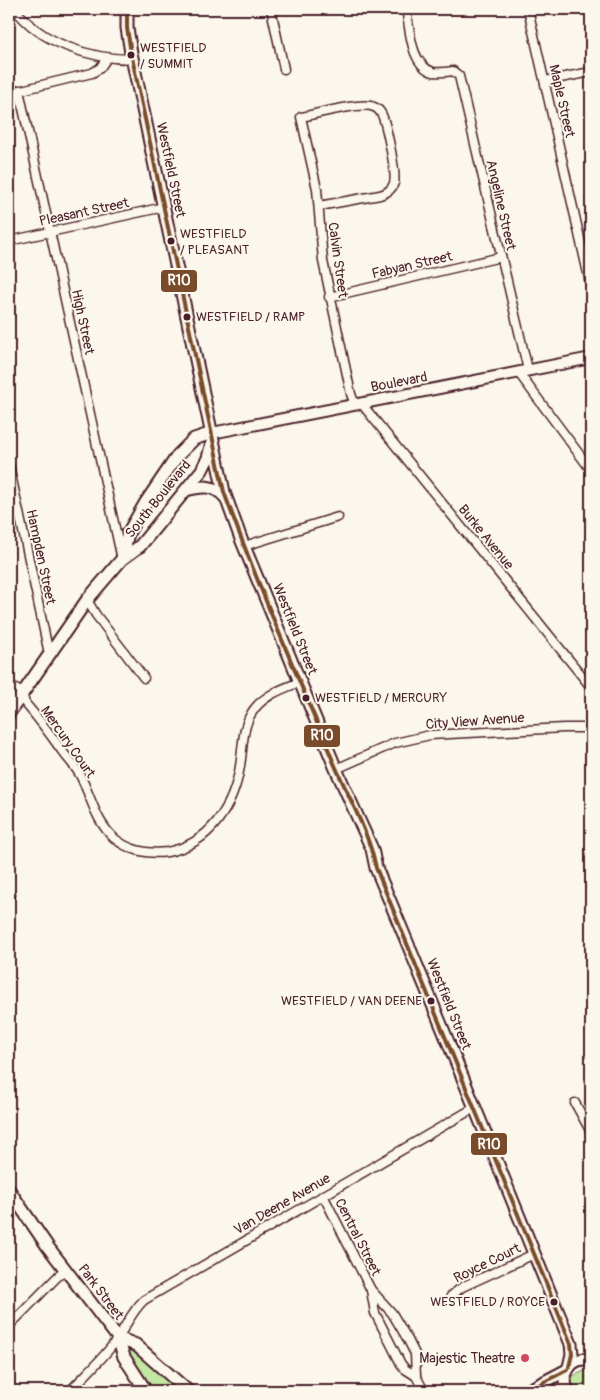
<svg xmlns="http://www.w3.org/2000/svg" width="600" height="1400" font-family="Pangolin,sans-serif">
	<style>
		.green { fill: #c1e7a2; stroke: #868366 }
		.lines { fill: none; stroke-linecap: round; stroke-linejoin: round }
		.minor-casing { stroke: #4a1f2b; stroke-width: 11 }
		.secondary-casing { stroke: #4a1f2b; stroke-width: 14 }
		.primary-casing { stroke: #4a1f2b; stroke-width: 15 }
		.minor { stroke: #fbf7ec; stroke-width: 8 }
		.secondary { stroke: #fbf7ec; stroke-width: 10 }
		.primary { stroke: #fbf7ec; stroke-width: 11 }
		.bus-1-casing { stroke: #fbf7ec; stroke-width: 8 }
		.bus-1 { stroke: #7a4b2a; stroke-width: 4 }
		.bus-dot { fill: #4a1f2b; stroke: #fbf7ec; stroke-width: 2 }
		.poi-dot { fill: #d1495b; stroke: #fbf7ec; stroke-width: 2 }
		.labels { text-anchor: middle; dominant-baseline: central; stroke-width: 4; stroke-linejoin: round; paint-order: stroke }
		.bus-label { font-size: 13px; fill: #4a1f2b; stroke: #fbf7ec; text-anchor: start }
		.street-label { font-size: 14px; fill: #4a1f2b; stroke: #fbf7ec }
		.poi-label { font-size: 14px; fill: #4a1f2b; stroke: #fbf7ec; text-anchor: end }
		.line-badge { stroke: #fbf7ec; stroke-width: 2 }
		.badge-label { font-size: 14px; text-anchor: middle; font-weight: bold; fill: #fff }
	</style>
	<rect width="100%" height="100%" fill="#fbf7ec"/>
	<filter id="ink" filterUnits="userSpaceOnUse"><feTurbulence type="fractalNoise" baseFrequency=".02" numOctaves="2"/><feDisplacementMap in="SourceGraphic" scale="10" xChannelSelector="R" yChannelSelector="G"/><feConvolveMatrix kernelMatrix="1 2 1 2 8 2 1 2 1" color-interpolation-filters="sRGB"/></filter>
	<g filter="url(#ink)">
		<g class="green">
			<path d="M 133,1350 L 179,1391 L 155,1391 L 129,1353 Z"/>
			<path d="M 591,1368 L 591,1389 L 586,1391 L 539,1391 Z"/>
		</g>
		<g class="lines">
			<g class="minor-casing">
				<g id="minor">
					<path d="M 15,9 C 41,43 90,59 132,59"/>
					<path d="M 271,9 L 284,69"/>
					<path d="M 406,9 C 410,28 410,65 433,72 C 440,73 447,72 453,71 L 459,76 L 528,370"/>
					<path d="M 528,9 L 591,287"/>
					<path d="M 545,81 L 591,72"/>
					<path d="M 19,90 L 121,555"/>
					<path d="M 9,93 L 92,73 L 100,68 L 107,58"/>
					<path d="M 319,206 L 380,195 C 387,193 392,190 394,183 C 397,174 386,124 382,115 C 380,111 377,108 374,107 C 362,101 316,114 301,117 L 317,189 L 323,261 L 351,394 L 355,405"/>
					<path d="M 9,241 L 164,207"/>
					<path d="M 329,297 L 501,257"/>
					<path d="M 518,372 L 591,470"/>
					<path d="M 361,403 L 591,687"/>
					<path d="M 9,465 L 49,654"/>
					<path d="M 244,546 L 338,517"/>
					<path d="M 87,600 L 96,615 L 144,678"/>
					<path d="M 9,685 L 22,693 L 25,703 C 38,718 50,734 62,751 C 68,759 75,766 80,775 C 91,796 95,821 114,838 C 128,850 148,855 167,852 C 210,844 234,806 240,766 C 243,749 242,729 251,714 C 261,696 282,689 300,682"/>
					<path d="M 336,769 L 395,743 L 430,735 L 564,728 L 591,728"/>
					<path d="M 9,892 L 11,895"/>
					<path d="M 575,1103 L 591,1132"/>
					<path d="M 323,1195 L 371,1290 L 392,1313 L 408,1340 L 415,1354 L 416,1376 L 424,1391"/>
					<path d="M 371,1290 L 375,1313 L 401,1364 L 405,1369 L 416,1376"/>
					<path d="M 451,1296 L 462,1287 L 534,1254"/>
					<path d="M 9,1326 L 65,1269"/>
					<path d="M 70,1391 C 86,1374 104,1358 117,1339 C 126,1326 132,1311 144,1300 L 474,1108"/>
				</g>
			</g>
			<g class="secondary-casing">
				<path id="secondary" d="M 212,433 L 591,358"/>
			</g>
			<g class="primary-casing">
				<g id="primary">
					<path d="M 127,9 L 127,28 L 131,53 L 224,492 L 241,539 L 336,769 L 372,849 L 376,868 C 443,1026 506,1186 571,1344 L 572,1354 L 569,1367"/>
					<path d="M 186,490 C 201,486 214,484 225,497"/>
					<path d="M 122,559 L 128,533 L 146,502 L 178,455 L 194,439 L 212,433"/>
					<path d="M 9,713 L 87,600 L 122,559 L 140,546 L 202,470 L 208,458 L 212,442"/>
					<path d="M 9,1190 L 48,1247 L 118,1338 L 136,1345 L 188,1391"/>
					<path d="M 118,1338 L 124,1357 L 146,1391"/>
					<path d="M 527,1391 L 567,1370"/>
					<path d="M 568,1391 C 559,1374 572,1355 591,1360"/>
				</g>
			</g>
			<use href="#minor" class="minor"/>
			<use href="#secondary" class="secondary"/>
			<use href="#primary" class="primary"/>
			<g class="bus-1-casing">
				<g id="bus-1">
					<path d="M 127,9 L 127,28 L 131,53 L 224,492 C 256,581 294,668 331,756 C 346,793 368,829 376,868 L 571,1344 L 572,1354 L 569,1367"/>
					<path d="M 527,1391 L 567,1370"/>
				</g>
			</g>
			<use href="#bus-1" class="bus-1"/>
		</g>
	</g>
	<g class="bus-dot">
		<circle cx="131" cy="55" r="4.5"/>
		<circle cx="171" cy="241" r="4.5"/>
		<circle cx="187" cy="317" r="4.5"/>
		<circle cx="306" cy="698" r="4.5"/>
		<circle cx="431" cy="1001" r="4.5"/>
		<circle cx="554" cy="1302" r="4.5"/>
	</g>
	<circle class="poi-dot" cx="525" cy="1358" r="5"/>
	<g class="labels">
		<g class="bus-label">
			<text x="140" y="48">WESTFIELD<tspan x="140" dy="16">/ SUMMIT</tspan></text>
			<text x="180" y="234">WESTFIELD<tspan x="180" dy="16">/ PLEASANT</tspan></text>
			<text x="196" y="317">WESTFIELD / RAMP</text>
			<text x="315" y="698">WESTFIELD / MERCURY</text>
			<text x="422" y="1001" text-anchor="end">WESTFIELD / VAN DEENE</text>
			<text x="545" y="1302" text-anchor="end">WESTFIELD / ROYCE</text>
		</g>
		<g class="street-label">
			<text transform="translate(562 101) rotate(77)">Maple Street</text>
			<text transform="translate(171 170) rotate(78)">Westfield Street</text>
			<text transform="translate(501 205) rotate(77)">Angeline Street</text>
			<text transform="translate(84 212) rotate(-12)">Pleasant Street</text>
			<text transform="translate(338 260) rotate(82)">Calvin Street</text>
			<text transform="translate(412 265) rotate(-13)">Fabyan Street</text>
			<text transform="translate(83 322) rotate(78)">High Street</text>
			<text transform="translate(399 382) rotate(-11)">Boulevard</text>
			<text transform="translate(158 499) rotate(-51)">South Boulevard</text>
			<text transform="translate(486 537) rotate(51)">Burke Avenue</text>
			<text transform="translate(41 557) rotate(78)">Hampden Street</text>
			<text transform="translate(295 629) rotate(68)">Westfield Street</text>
			<text transform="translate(475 721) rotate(-4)">City View Avenue</text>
			<text transform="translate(68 742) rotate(55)">Mercury Court</text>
			<text transform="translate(449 1004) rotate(68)">Westfield Street</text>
			<text transform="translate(282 1204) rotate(-30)">Van Deene Avenue</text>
			<text transform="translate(358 1237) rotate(63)">Central Street</text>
			<text transform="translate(487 1263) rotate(-26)">Royce Court</text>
			<text transform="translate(101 1292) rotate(53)">Park Street</text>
		</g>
		<g class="poi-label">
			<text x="515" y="1358">Majestic Theatre</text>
		</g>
	</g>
	<g class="line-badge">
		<rect x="160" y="269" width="38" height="24" rx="5" fill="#7a4b2a"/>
		<rect x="303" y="724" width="38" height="24" rx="5" fill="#7a4b2a"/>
		<rect x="470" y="1132" width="38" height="24" rx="5" fill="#7a4b2a"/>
	</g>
	<g class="badge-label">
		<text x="179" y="285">R10</text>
		<text x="322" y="740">R10</text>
		<text x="489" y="1149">R10</text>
	</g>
	<rect width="600" height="1400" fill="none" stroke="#fbf7ec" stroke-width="30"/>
	<rect x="15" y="15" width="570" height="1370" fill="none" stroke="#4a1f2b" stroke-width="2" filter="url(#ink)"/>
</svg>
